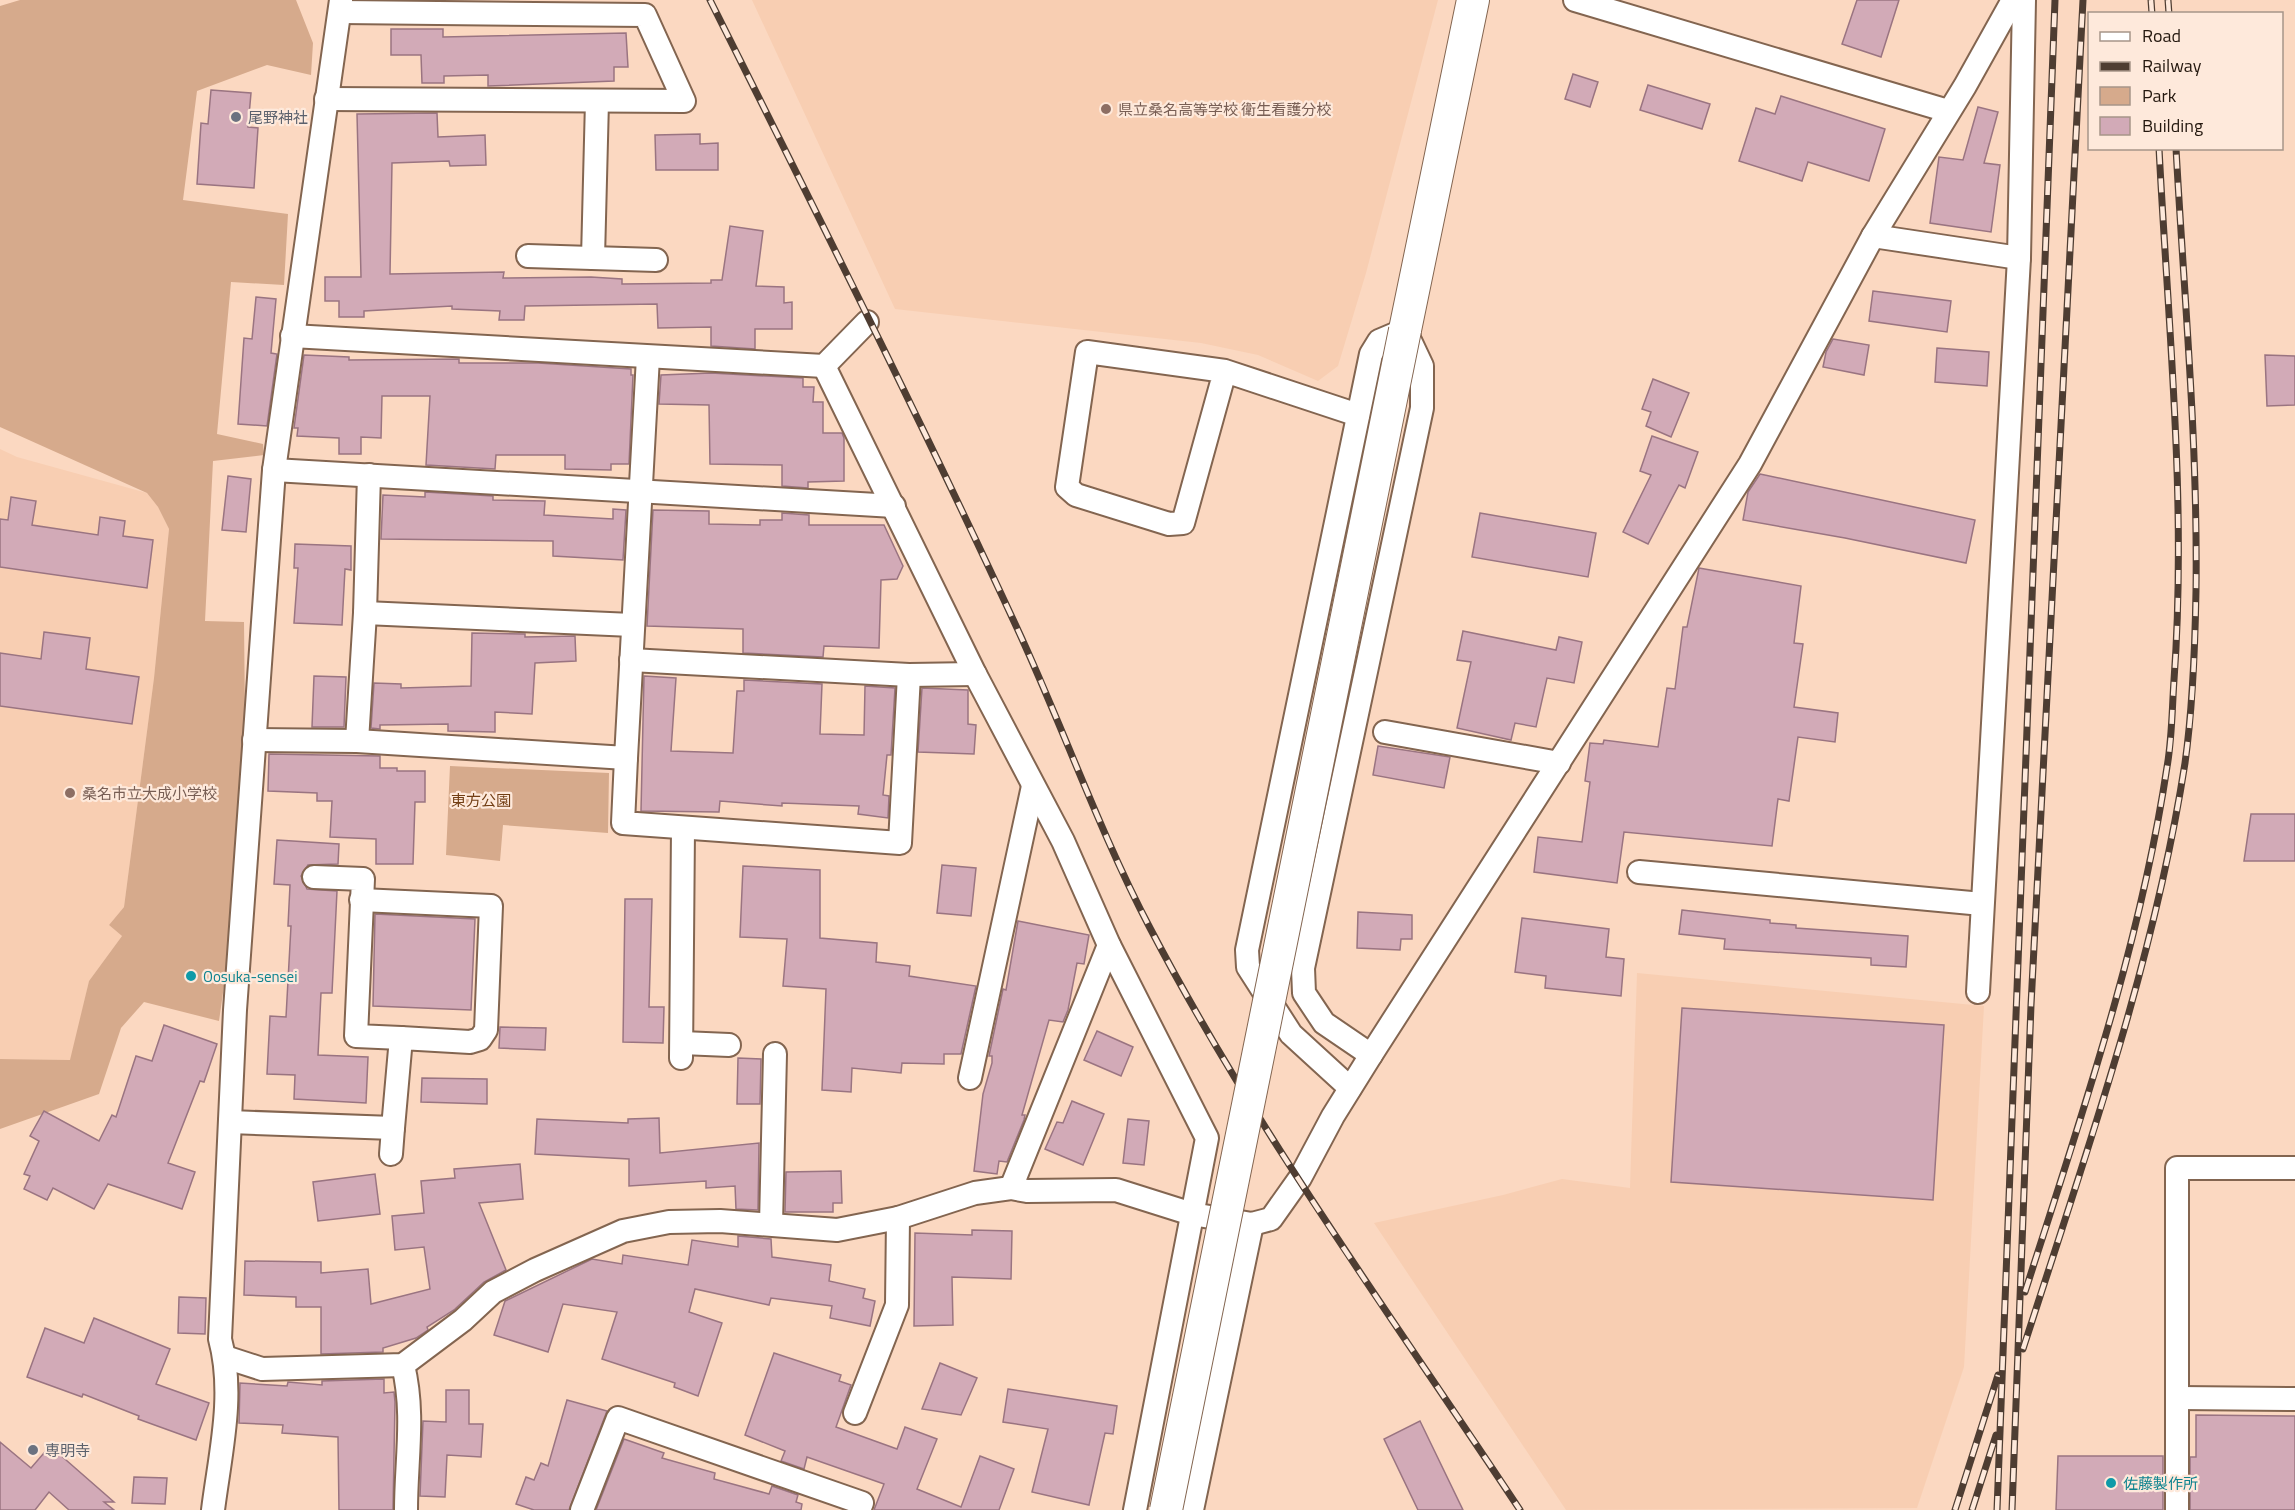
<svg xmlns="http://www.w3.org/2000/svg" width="2295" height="1510" font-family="'Titillium Web','Noto Sans JP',sans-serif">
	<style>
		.built { fill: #f8ceb2 }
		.green { fill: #d6aa8c }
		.building { fill: #d2aab7; stroke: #9a7481; stroke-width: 1.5 }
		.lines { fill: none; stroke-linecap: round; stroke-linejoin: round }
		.street-casing { stroke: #836550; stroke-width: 26 }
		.secondary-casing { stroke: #836550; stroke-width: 34 }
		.street { stroke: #fff; stroke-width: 22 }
		.secondary { stroke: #fff; stroke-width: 32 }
		.rail-casing { stroke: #4e3d32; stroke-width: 7 }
		.rail { stroke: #fee9db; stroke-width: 4.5; stroke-dasharray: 14; stroke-linecap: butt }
		.secondary-bridge-casing { stroke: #836550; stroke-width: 34; stroke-linecap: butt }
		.secondary-bridge { stroke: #fff; stroke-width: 32 }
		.education-dot { fill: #8d6e63; stroke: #fee9db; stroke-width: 2 }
		.worship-dot { fill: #6b7280; stroke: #fee9db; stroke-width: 2 }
		.culture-dot { fill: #0f9aa8; stroke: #fee9db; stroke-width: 2 }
		.labels { text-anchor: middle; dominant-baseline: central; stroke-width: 4.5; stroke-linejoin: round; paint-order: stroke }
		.education-label { font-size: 15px; fill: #785e54; stroke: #fee9db; text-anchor: start }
		.worship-label { font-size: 15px; fill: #5b616d; stroke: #fee9db; text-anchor: start }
		.park-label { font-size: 15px; fill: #723e14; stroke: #fee9db }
		.culture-label { font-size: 15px; fill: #0d838f; stroke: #fee9db; text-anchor: start }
	</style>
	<rect width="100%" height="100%" fill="#fbd8c1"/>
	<g class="built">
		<path d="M 752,0 L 1438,0 L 1366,273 L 1338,366 L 1318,381 L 1258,355 L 1201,343 L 895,309 Z"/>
		<path d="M 0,449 L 17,457 L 147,493 L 158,507 L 169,529 L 154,678 L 124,907 L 109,925 L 122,936 L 89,981 L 71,1060 L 0,1059 Z"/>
		<path d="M 1637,973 L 1984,1006 L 1964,1367 L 1917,1508 L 1566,1510 L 1374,1223 L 1503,1195 L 1562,1179 L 1630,1188 Z"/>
	</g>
	<g class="green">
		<path d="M 20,0 L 296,0 L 313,43 L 311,75 L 267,65 L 197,91 L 183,200 L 288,214 L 284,285 L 231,282 L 217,434 L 263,444 L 264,455 L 213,461 L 205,621 L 244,622 L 245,718 L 235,908 L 219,1021 L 144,1002 L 121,1028 L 99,1094 L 0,1129 L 0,1059 L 70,1060 L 89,981 L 122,936 L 109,925 L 124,907 L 154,678 L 169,529 L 158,507 L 147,493 L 0,427 L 0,6 Z"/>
		<path d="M 450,766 L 609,773 L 608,833 L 503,825 L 500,861 L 446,855 Z"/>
	</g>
	<g class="building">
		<path d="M 1857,0 L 1899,0 L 1881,57 L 1842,44 Z"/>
		<path d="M 391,29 L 443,29 L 443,37 L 626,33 L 628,67 L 614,67 L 614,81 L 488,86 L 488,75 L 444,76 L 444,83 L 422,83 L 421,55 L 391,55 Z"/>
		<path d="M 1573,74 L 1598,82 L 1590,107 L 1565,99 Z"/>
		<path d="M 1648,85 L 1710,104 L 1702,129 L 1640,110 Z"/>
		<path d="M 211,90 L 251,93 L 248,127 L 258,128 L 254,188 L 197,184 L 201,123 L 208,124 Z"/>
		<path d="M 1781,96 L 1885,129 L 1869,181 L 1808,162 L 1802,181 L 1739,161 L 1756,108 L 1775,114 Z"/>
		<path d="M 1978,107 L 1998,112 L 1984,163 L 2000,165 L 1991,232 L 1930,223 L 1939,157 L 1963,160 Z"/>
		<path d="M 437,113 L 438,137 L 485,135 L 486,165 L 450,166 L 449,161 L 392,163 L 390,274 L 504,272 L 503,278 L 591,277 L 622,279 L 622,284 L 711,283 L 711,280 L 722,280 L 730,226 L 763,231 L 756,286 L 784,287 L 784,303 L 792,302 L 792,329 L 755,329 L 755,349 L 711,346 L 711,327 L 658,328 L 657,304 L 525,306 L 524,320 L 499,320 L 500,311 L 452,309 L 452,306 L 364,311 L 364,317 L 339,317 L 339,301 L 325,301 L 325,277 L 361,277 L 357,114 Z"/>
		<path d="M 700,134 L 700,144 L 718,143 L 718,170 L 656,170 L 655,135 Z"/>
		<path d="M 1873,291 L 1951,301 L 1947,332 L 1869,321 Z"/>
		<path d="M 256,297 L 276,299 L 271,353 L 277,354 L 267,426 L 238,424 L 244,338 L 252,339 Z"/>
		<path d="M 1833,339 L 1869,345 L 1864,375 L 1823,367 L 1826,352 Z"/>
		<path d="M 1937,348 L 1989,352 L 1987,386 L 1935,382 Z"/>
		<path d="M 304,355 L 349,357 L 349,360 L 459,359 L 459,363 L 538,363 L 631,369 L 631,375 L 633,375 L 629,464 L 611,464 L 611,470 L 565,469 L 565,455 L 496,455 L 495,469 L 426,465 L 430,396 L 382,396 L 381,438 L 361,437 L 361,454 L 339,454 L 339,438 L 297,436 L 298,428 L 294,428 Z"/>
		<path d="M 2265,355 L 2295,356 L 2295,405 L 2267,406 Z"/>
		<path d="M 711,373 L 803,378 L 803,387 L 814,387 L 813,402 L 823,402 L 823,433 L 842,433 L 844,438 L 844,481 L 808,482 L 808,488 L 782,486 L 782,465 L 710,464 L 709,405 L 659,404 L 661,375 Z"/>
		<path d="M 1653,379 L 1689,393 L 1671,437 L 1646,426 L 1651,412 L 1642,409 Z"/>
		<path d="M 1652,436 L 1698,452 L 1685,488 L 1679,485 L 1648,544 L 1623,532 L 1651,475 L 1640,471 Z"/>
		<path d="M 1760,474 L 1975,520 L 1966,563 L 1845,538 L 1743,520 L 1748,492 Z"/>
		<path d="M 228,476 L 251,479 L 246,532 L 222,530 Z"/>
		<path d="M 425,492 L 493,496 L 493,500 L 545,501 L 544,515 L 613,519 L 613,509 L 626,510 L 623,560 L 553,556 L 553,541 L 381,539 L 383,495 L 425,497 Z"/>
		<path d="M 11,497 L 36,501 L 32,525 L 98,535 L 100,517 L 125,521 L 123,536 L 153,540 L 147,588 L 0,567 L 0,519 L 8,520 Z"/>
		<path d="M 653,510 L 709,511 L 709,524 L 760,525 L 760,520 L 782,520 L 782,513 L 809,515 L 809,525 L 884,525 L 903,566 L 897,579 L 881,580 L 879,648 L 824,646 L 823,657 L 743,653 L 743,629 L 647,626 Z"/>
		<path d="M 1480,513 L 1596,533 L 1588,577 L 1472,557 Z"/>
		<path d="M 295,544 L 351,546 L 351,570 L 345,569 L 342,625 L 294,623 L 298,568 L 294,568 Z"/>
		<path d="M 1699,568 L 1801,586 L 1794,643 L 1803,644 L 1794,707 L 1838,713 L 1835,742 L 1798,737 L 1789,801 L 1778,799 L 1772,846 L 1624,832 L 1617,883 L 1534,872 L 1538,837 L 1582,842 L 1590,782 L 1585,781 L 1590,743 L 1603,744 L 1604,740 L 1658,747 L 1667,688 L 1675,689 L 1683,627 L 1687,627 Z"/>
		<path d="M 1463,631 L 1556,650 L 1559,637 L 1582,642 L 1574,683 L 1547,678 L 1536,727 L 1515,723 L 1511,740 L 1457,728 L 1471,662 L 1457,660 Z"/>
		<path d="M 44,632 L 90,638 L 86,669 L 139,677 L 132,724 L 0,706 L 0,653 L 41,659 Z"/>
		<path d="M 472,633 L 525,634 L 525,637 L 575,636 L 576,661 L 535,663 L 532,714 L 495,712 L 495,732 L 448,731 L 448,724 L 380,725 L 380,729 L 371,728 L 374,683 L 401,684 L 401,688 L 471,686 Z"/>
		<path d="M 314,676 L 346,677 L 344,727 L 312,727 Z"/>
		<path d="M 644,676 L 676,678 L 671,751 L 733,753 L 737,691 L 744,691 L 744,680 L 822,684 L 820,734 L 864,735 L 865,686 L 895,688 L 891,755 L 887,755 L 883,795 L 889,796 L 888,818 L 858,814 L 859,806 L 782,803 L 782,806 L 720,801 L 719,812 L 641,811 Z"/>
		<path d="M 922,688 L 968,690 L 968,724 L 976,725 L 974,754 L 918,752 Z"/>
		<path d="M 1378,746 L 1450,757 L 1444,788 L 1373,775 Z"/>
		<path d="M 269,754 L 380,756 L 380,768 L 397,768 L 397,771 L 425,771 L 425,802 L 415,802 L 413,864 L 376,864 L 376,839 L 330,837 L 332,801 L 317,801 L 317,793 L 268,791 Z"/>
		<path d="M 2251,814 L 2295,814 L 2295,861 L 2244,861 Z"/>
		<path d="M 277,840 L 339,844 L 338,864 L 308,865 L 301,876 L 307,889 L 337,891 L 332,993 L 321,993 L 318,1055 L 368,1057 L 366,1103 L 294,1099 L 295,1075 L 267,1074 L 270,1016 L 286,1017 L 291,926 L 288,926 L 290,885 L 274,884 Z"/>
		<path d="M 942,865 L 976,868 L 971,916 L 937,913 Z"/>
		<path d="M 743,866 L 820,870 L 820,938 L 877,943 L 876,962 L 910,966 L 909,976 L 976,986 L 961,1054 L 944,1054 L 944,1064 L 902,1063 L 901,1073 L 852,1068 L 851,1092 L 822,1090 L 826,989 L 783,986 L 787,939 L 740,937 Z"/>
		<path d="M 625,899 L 652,899 L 649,1007 L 664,1007 L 663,1043 L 623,1042 Z"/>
		<path d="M 1682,910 L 1770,920 L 1770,923 L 1796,925 L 1796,928 L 1908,936 L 1906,967 L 1871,965 L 1871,958 L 1724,949 L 1725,939 L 1679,934 Z"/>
		<path d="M 1358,912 L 1412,915 L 1412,939 L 1401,939 L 1400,950 L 1357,948 Z"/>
		<path d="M 375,914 L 475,919 L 471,1010 L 373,1006 Z"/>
		<path d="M 1522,918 L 1609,929 L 1606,957 L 1624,959 L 1621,996 L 1545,988 L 1546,976 L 1515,972 Z"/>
		<path d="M 1018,921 L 1089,935 L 1084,964 L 1077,963 L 1068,1010 L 1063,1022 L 1049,1020 L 1022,1115 L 1025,1115 L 1024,1120 L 1007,1162 L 999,1161 L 997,1174 L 974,1171 L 983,1094 L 992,1063 L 992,1056 L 989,1056 L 1003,989 L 1006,990 Z"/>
		<path d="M 1682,1008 L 1944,1025 L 1933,1200 L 1671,1182 Z"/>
		<path d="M 164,1025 L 217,1044 L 204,1082 L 200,1081 L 168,1163 L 195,1172 L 182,1209 L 108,1184 L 94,1209 L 53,1188 L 47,1200 L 24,1189 L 30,1176 L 24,1174 L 39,1141 L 30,1136 L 44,1111 L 99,1141 L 112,1115 L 116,1117 L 136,1056 L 152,1061 Z"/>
		<path d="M 500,1027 L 546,1028 L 545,1050 L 499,1048 Z"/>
		<path d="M 1097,1031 L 1133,1047 L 1121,1076 L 1084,1060 Z"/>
		<path d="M 738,1058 L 761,1059 L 760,1104 L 737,1104 Z"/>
		<path d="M 422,1078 L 487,1079 L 487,1104 L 421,1102 Z"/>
		<path d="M 1072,1101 L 1104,1114 L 1083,1165 L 1045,1149 L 1057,1122 L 1063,1123 Z"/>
		<path d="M 659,1118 L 660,1153 L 759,1143 L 758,1210 L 736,1209 L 735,1186 L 706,1188 L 706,1181 L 629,1186 L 629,1159 L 535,1154 L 537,1119 L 628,1123 L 628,1119 Z"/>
		<path d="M 1128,1119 L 1149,1121 L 1144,1165 L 1123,1163 Z"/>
		<path d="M 520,1164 L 523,1199 L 479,1203 L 506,1270 L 484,1282 L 454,1310 L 427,1327 L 428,1330 L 416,1338 L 383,1348 L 383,1352 L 321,1354 L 321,1307 L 296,1307 L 296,1297 L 244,1295 L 245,1261 L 321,1262 L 321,1273 L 368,1269 L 371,1304 L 430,1289 L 424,1247 L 395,1250 L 392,1216 L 424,1213 L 421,1181 L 455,1178 L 454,1169 Z"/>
		<path d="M 841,1171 L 842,1203 L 833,1203 L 833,1212 L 785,1212 L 786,1172 Z"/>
		<path d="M 375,1174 L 380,1214 L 318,1221 L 313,1182 Z"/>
		<path d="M 972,1230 L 1012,1231 L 1011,1279 L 952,1277 L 953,1325 L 914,1326 L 915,1233 L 972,1235 Z"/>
		<path d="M 738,1236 L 771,1239 L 772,1257 L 831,1265 L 829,1281 L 865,1289 L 863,1298 L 875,1301 L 870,1326 L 830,1318 L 832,1306 L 771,1298 L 769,1305 L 695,1289 L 689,1312 L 722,1323 L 698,1396 L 674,1387 L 675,1383 L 602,1359 L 617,1312 L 563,1304 L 548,1352 L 494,1335 L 505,1301 L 592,1259 L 622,1264 L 623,1255 L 688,1265 L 692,1240 L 738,1247 Z"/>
		<path d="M 179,1297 L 206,1298 L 205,1334 L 178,1333 Z"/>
		<path d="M 94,1318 L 170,1349 L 156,1384 L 209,1403 L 196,1440 L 138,1419 L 139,1416 L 83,1394 L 82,1397 L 27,1377 L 45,1328 L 84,1343 Z"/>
		<path d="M 774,1353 L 841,1375 L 839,1381 L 851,1385 L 836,1427 L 897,1449 L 905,1427 L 937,1439 L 917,1489 L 961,1507 L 980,1456 L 1014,1469 L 999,1510 L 874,1510 L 884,1484 L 807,1457 L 804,1469 L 781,1461 L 785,1451 L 745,1435 Z"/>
		<path d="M 940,1363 L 977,1378 L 961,1415 L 922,1409 Z"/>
		<path d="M 384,1379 L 384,1393 L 394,1392 L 395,1402 L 393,1510 L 339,1510 L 338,1437 L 282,1433 L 283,1425 L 239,1423 L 240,1383 L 287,1386 L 288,1382 L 322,1385 L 322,1381 Z"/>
		<path d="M 1008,1389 L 1117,1406 L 1113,1434 L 1105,1433 L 1089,1505 L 1032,1492 L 1048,1429 L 1003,1422 Z"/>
		<path d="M 446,1390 L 469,1390 L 469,1424 L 483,1424 L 481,1457 L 447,1455 L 445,1497 L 420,1496 L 423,1421 L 446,1422 Z"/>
		<path d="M 567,1400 L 607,1411 L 569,1510 L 534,1510 L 516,1504 L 526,1477 L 534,1480 L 541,1463 L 548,1466 Z"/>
		<path d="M 2196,1415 L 2295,1416 L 2295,1510 L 2190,1510 L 2190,1457 L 2196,1457 Z"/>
		<path d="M 1420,1421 L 1463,1510 L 1418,1510 L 1384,1439 Z"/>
		<path d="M 624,1439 L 664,1453 L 662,1458 L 715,1473 L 714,1479 L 769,1494 L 772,1486 L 798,1495 L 796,1502 L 802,1504 L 801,1510 L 596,1510 Z"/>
		<path d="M 0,1442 L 31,1468 L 50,1446 L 114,1502 L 104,1502 L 114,1510 L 69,1510 L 49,1492 L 35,1510 L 0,1510 Z"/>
		<path d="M 2058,1456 L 2163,1456 L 2163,1510 L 2056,1510 Z"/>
		<path d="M 134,1477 L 167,1478 L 165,1504 L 132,1503 Z"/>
	</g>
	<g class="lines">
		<g class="street-casing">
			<g id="street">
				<path d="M 1575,0 L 1948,111"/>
				<path d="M 326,99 L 684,101 L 645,15 L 341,12"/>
				<path d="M 1873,236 L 2019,258"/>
				<path d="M 528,256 L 656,260"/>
				<path d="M 593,258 L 597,101"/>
				<path d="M 292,336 L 824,366 L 867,322"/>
				<path d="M 824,366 L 975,674 L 1063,841 L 1109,945 L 1207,1138 L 1135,1510"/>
				<path d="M 1225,371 L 1183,523 L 1169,524 L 1076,495 L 1067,487 L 1087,352 L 1225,371 L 1358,415"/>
				<path d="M 274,470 L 894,506"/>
				<path d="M 369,475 L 365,613 L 357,741 L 626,758 L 648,357"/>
				<path d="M 365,613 L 632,625"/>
				<path d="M 631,660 L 909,675 L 975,674"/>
				<path d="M 1385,732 L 1559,763"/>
				<path d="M 254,740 L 357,741"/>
				<path d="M 626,758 L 623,823 L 900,843 L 909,675"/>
				<path d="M 1639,872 L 1982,904"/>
				<path d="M 314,877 L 363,879 L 356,1036 L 401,1038"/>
				<path d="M 1978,992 L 2019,258 L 2024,0"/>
				<path d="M 682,1043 L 729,1045"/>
				<path d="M 681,1058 L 683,829"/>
				<path d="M 970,1078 L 1033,786"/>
				<path d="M 1350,1088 L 1291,1034 L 1248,967 L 1247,950 L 1371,354 L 1379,341 L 1405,330 L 1422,366 L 1422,408 L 1303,968 L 1304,993 L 1324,1023 L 1371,1055"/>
				<path d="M 230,1122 L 393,1128 L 401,1038 L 470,1042 L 480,1039 L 486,1030 L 491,906 L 361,900"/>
				<path d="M 391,1154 L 393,1128"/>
				<path d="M 1011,1188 L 1109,945"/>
				<path d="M 771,1224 L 775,1054"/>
				<path d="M 225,1357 L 262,1369 L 403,1365 L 463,1320 L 493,1292 L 535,1270 L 623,1231 L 669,1222 L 720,1221 L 837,1230 L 898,1218 L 975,1193 L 1011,1188 L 1027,1191 L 1116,1190 L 1192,1214 L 1252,1224 L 1271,1219 L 1300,1178 L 1333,1116 L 1371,1055 L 1750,464 L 1873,236 L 1965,86 L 2013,0"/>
				<path d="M 403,1365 C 415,1414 406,1460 406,1510"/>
				<path d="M 2179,1398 L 2295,1399"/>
				<path d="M 855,1413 L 897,1305 L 898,1218"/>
				<path d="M 213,1510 C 220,1454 235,1395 220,1339 L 235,1010 L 274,470 L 341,0"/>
				<path d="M 582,1510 L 618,1418 L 862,1503 L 859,1510"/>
				<path d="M 1192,1510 L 1252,1224"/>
				<path d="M 2177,1510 L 2177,1168 L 2295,1168"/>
			</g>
		</g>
		<g class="secondary-casing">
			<path id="secondary" d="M 1405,330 L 1473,0"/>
		</g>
		<use href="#street" class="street"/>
		<use href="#secondary" class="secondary"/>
		<g class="rail-casing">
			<g id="rail">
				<path d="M 710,0 C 814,208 919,416 1017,628 C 1063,727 1099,831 1150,928 C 1256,1131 1393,1318 1520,1510"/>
				<path d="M 2151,0 L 2152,14"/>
				<path d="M 2168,0 L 2169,14"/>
				<path d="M 2025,1292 C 2080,1120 2140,947 2167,767 C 2172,739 2172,709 2174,680 C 2187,503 2168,326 2159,148"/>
				<path d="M 2023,1349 C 2085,1156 2154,963 2185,763 C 2193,706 2195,648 2196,591 C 2198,443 2184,296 2176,148"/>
				<path d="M 1955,1510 L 1998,1375"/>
				<path d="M 1972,1510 L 1996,1435"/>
				<path d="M 1997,1510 L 2055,0"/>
				<path d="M 2012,1510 L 2031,1005 L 2083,0"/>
			</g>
		</g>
		<use href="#rail" class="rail"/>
		<g class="secondary-bridge-casing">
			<path id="secondary-bridge" d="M 1166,1510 L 1405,330"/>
		</g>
		<use href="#secondary-bridge" class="secondary-bridge"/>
	</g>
	<g class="education-dot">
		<circle cx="1106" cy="109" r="6"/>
		<circle cx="70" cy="793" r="6"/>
	</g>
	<g class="worship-dot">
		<circle cx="236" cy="117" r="6"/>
		<circle cx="33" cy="1450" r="6"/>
	</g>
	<g class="culture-dot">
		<circle cx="191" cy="976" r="6"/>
		<circle cx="2111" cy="1483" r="6"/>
	</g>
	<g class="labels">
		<g class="education-label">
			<text x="1118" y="109">県立桑名高等学校 衛生看護分校</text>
			<text x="82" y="793">桑名市立大成小学校</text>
		</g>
		<g class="worship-label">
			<text x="248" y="117">尾野神社</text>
			<text x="45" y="1450">専明寺</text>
		</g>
		<g class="park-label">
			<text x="481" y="800">東方公園</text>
		</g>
		<g class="culture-label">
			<text x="203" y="976">Oosuka-sensei</text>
			<text x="2123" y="1483">佐藤製作所</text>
		</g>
	</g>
	<rect x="2088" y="12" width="195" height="138" fill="#fee9db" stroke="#a79589" stroke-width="1.5"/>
	<rect x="2100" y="32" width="30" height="9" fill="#ffffff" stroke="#a79589" stroke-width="1.5"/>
	<text x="2142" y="42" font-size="18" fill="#24180f">Road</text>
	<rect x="2100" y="62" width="30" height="9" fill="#4e3d32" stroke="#a79589" stroke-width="1.5"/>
	<text x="2142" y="72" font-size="18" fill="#24180f">Railway</text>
	<rect x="2100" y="87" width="30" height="18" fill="#d6aa8c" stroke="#a79589" stroke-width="1.5"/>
	<text x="2142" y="102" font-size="18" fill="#24180f">Park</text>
	<rect x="2100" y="117" width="30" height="18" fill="#d2aab7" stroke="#a79589" stroke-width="1.5"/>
	<text x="2142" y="132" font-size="18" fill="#24180f">Building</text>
</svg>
